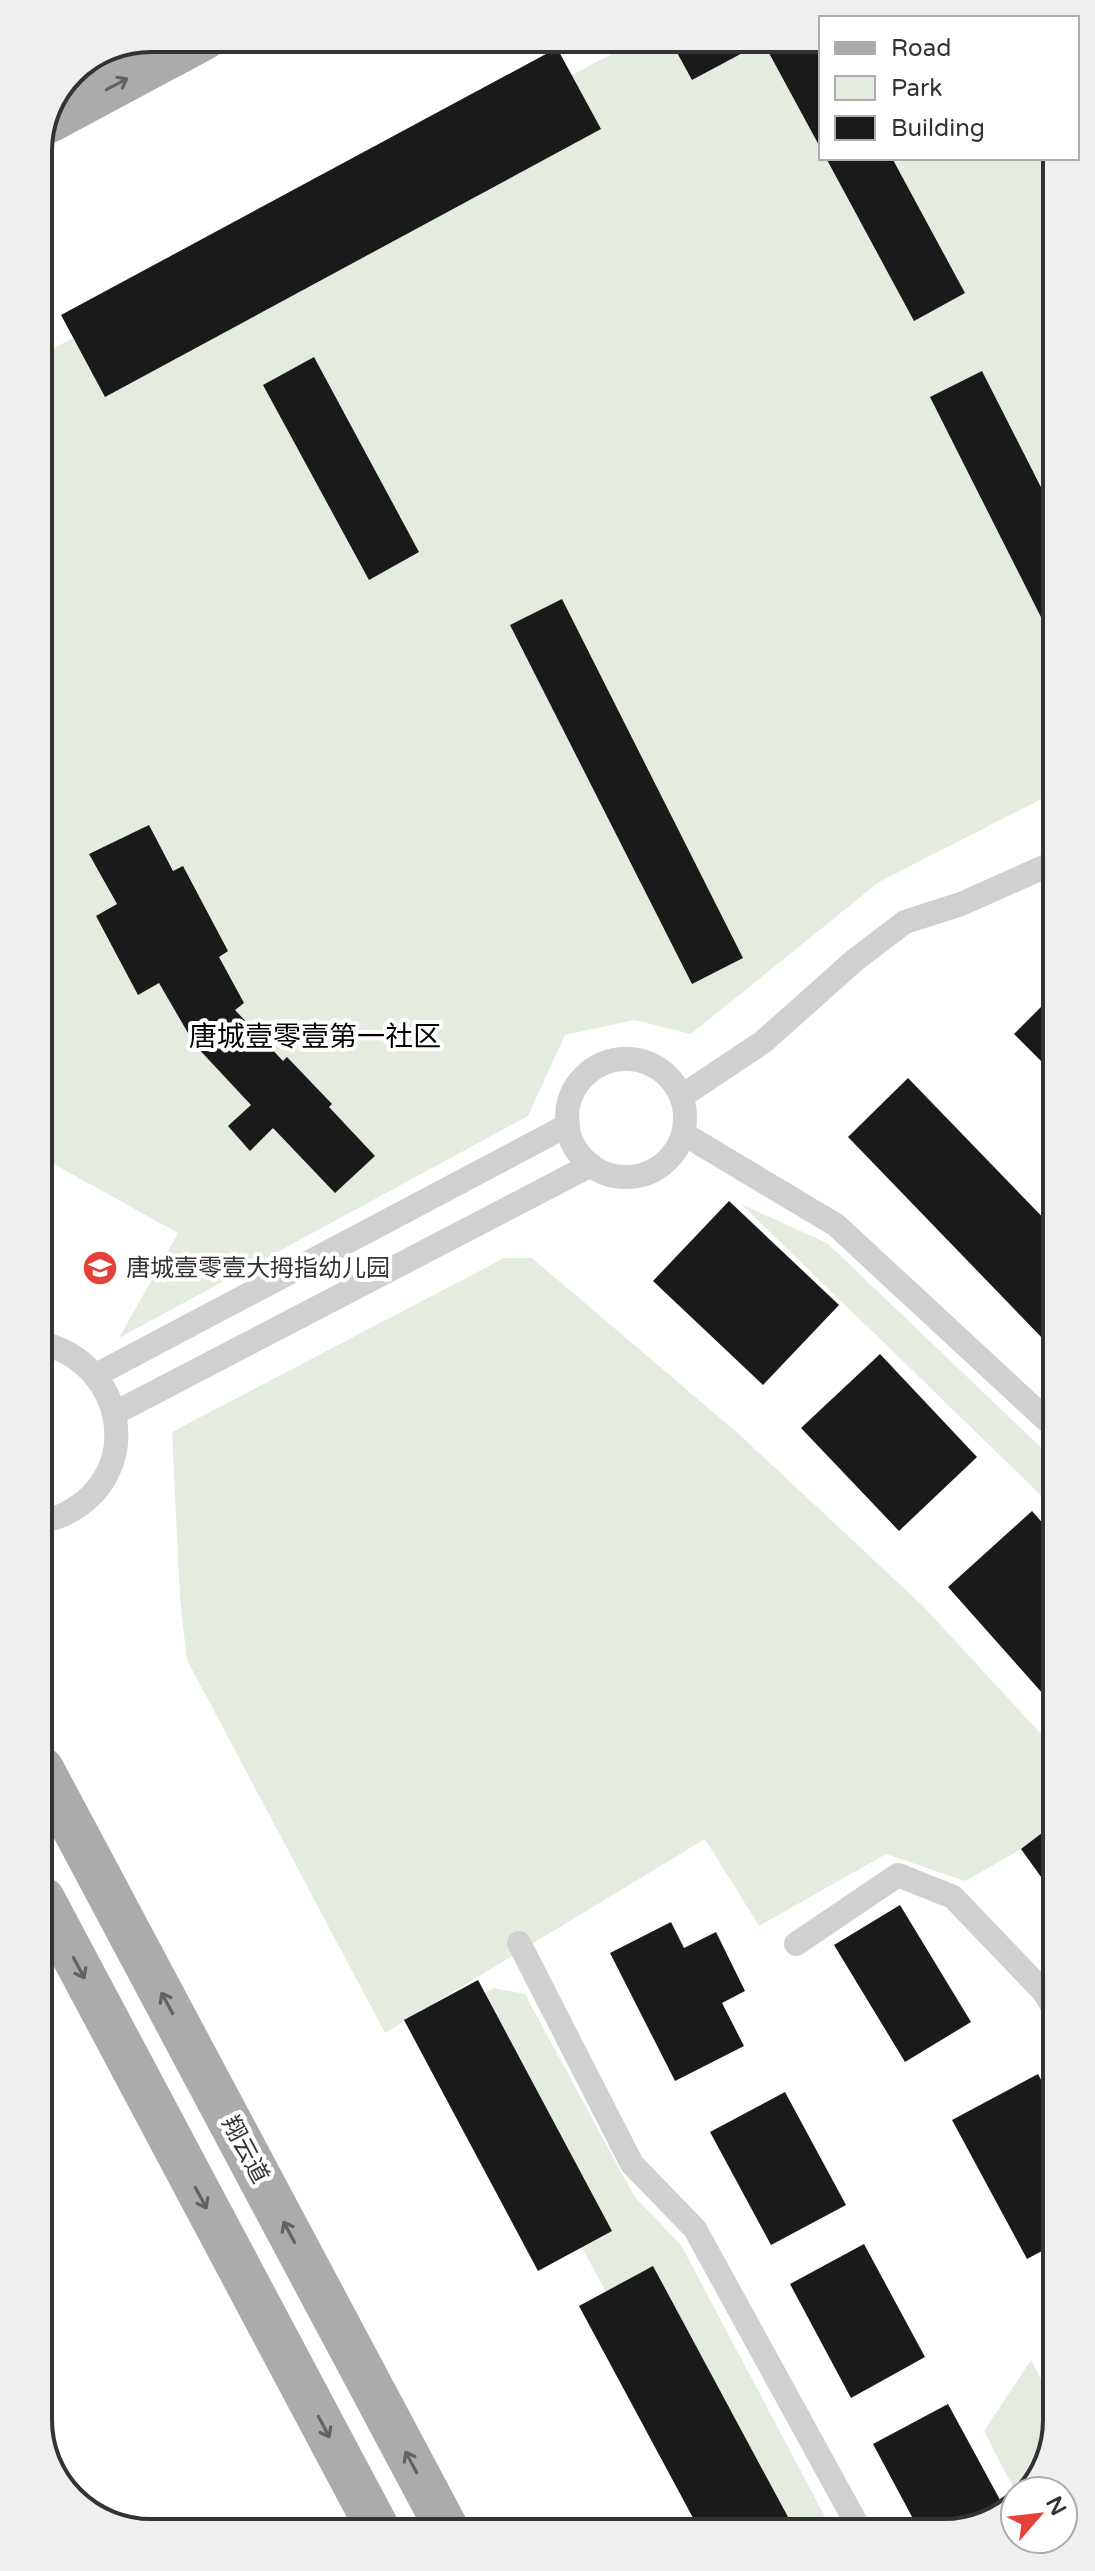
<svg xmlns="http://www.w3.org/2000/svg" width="1095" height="2571" font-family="'Varela Round','Noto Sans SC',sans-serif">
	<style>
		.green { fill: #e4ecdf }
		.building { fill: #1a1a1a }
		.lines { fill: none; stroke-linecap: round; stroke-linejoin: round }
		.service { stroke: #d0d0d0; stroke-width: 24 }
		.primary { stroke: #ababab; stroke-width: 44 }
		.oneway { stroke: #636363 }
		.labels { text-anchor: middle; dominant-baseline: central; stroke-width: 8; stroke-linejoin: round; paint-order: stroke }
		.poi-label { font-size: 24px; fill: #333; stroke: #fff; text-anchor: start }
		.street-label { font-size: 24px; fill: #333; stroke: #fff }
		.quarter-label { font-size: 28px; fill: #000; stroke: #fff }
		.rim { fill: none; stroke: #333; stroke-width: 4 }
	</style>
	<rect width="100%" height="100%" fill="#fff"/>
	<g class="green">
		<path d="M 642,38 L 821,38 L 821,158 L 1051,158 L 1053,793 L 879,882 L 691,1034 L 634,1020 L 565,1035 L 528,1116 L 119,1338 L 178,1233 L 41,1157 L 39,356 Z"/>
		<path d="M 741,1204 L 827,1243 L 1055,1461 L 1055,1509 Z"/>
		<path d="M 504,1258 L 532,1258 L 740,1435 L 923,1606 L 1055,1749 L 1055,1830 L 965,1881 L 886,1854 L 759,1926 L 705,1839 L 385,2033 L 187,1660 L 180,1599 L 172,1432 Z"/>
		<path d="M 493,1988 L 525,1994 L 634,2196 L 681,2245 L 831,2528 L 735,2529 L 453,2011 Z"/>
		<path d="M 1031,2360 L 1057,2409 L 1057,2420 L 1034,2488 L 1030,2491 L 1015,2491 L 984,2431 Z"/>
	</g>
	<g class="building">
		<path d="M 669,38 L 821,38 L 821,149 L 763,42 L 692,80 Z"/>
		<path d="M 557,48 L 601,129 L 105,397 L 61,315 Z"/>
		<path d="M 826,158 L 892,158 L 965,293 L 914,321 Z"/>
		<path d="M 314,357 L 419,552 L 369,580 L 263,385 Z"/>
		<path d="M 982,371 L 1052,509 L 1052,639 L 930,397 Z"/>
		<path d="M 562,599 L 743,958 L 692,984 L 510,625 Z"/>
		<path d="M 149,825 L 173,871 L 183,866 L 228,951 L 219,957 L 244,1003 L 235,1010 L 283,1061 L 287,1057 L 332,1104 L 329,1107 L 375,1156 L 335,1193 L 273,1128 L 250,1151 L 228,1126 L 251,1105 L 195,1045 L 159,983 L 138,995 L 96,916 L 117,904 L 89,854 Z"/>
		<path d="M 1053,995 L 1054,1074 L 1014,1034 Z"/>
		<path d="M 908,1078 L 1054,1229 L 1054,1333 L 1046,1342 L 848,1137 Z"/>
		<path d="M 729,1201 L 839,1305 L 763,1385 L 653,1281 Z"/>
		<path d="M 880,1354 L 977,1457 L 899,1531 L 801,1428 Z"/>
		<path d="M 1032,1511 L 1055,1537 L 1055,1683 L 1043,1694 L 948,1587 Z"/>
		<path d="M 1055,1823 L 1056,1921 L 1043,1903 L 1054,1895 L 1021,1849 Z"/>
		<path d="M 900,1905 L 971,2022 L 905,2062 L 834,1945 Z"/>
		<path d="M 671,1922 L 684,1948 L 716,1932 L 745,1991 L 722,2003 L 744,2046 L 675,2081 L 610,1953 Z"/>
		<path d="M 478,1980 L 612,2231 L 538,2271 L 404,2020 Z"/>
		<path d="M 1038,2074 L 1056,2108 L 1057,2243 L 1027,2259 L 952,2120 Z"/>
		<path d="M 785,2092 L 846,2205 L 771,2245 L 710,2132 Z"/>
		<path d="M 864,2244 L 925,2357 L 851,2398 L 790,2284 Z"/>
		<path d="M 653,2266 L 788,2517 L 766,2529 L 699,2529 L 579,2306 Z"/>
		<path d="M 948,2404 L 1005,2509 L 980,2527 L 918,2528 L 873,2444 Z"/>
	</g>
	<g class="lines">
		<g class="service">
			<circle cx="626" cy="1118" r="59"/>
			<path d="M 682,1096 L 763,1042 L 855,960 L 905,922 L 961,904 L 1053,863"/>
			<path d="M 684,1134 L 836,1225 L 1054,1427"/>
			<path d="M 41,1343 C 126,1363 146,1474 65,1514 C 58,1518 49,1519 42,1521"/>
			<path d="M 96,1375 L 568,1125"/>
			<path d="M 115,1413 L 591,1165"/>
			<path d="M 519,1943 L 632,2164 L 695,2229 L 859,2528"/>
			<path d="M 796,1944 L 898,1875 L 953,1897 L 1043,1991 L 1056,2011"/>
		</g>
		<g class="primary">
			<path d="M 49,121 L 204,38"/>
			<path d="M 42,1769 L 448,2531"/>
			<path d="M 43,1899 L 379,2531"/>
		</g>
	</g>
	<defs><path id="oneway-shaft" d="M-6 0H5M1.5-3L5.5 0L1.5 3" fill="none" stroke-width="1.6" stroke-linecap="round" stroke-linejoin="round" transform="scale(2)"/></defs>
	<g class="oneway">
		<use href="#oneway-shaft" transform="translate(117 84) rotate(-28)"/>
		<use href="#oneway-shaft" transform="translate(79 1968) rotate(62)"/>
		<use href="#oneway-shaft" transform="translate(167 2003) rotate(-118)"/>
		<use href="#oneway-shaft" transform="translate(201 2198) rotate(62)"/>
		<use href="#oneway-shaft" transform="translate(289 2232) rotate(-118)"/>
		<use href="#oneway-shaft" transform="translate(324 2427) rotate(62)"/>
		<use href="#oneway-shaft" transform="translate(411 2462) rotate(-118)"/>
	</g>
	<defs>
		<g id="school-disc" transform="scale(1.8)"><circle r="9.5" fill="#e5413a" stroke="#fff"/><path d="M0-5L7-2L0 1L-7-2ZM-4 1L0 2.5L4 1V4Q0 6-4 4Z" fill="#fff"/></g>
	</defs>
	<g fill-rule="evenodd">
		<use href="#school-disc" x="100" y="1268"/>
	</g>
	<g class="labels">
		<g class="poi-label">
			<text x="126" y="1268">唐城壹零壹大拇指幼儿园</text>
		</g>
		<g class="street-label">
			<text transform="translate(245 2150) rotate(62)">翔云道</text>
		</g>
		<g class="quarter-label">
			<text x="315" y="1037">唐城壹零壹第一社区</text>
		</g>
	</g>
	<path d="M0 0H1095V2571H0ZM151 52H944A99 99 0 0 1 1043 151V2420A99 99 0 0 1 944 2519H151A99 99 0 0 1 52 2420V151A99 99 0 0 1 151 52Z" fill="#efefef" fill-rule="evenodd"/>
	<path class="rim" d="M151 52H944A99 99 0 0 1 1043 151V2420A99 99 0 0 1 944 2519H151A99 99 0 0 1 52 2420V151A99 99 0 0 1 151 52Z"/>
	<rect x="819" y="16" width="260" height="144" fill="#ffffff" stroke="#adadad" stroke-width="2"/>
	<rect x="835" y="42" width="40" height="12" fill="#ababab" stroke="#adadad" stroke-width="2"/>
	<text x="891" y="56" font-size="24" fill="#333333">Road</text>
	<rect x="835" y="76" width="40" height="24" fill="#e4ecdf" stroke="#adadad" stroke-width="2"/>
	<text x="891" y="96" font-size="24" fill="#333333">Park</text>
	<rect x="835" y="116" width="40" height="24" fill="#1a1a1a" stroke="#adadad" stroke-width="2"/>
	<text x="891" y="136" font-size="24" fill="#333333">Building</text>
	<g transform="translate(1039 2515) rotate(62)"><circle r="38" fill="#ffffff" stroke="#adadad" stroke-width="2"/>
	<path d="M0-6L14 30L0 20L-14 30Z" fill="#e5413a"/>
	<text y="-12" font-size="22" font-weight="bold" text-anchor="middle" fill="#333333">N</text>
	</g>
</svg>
